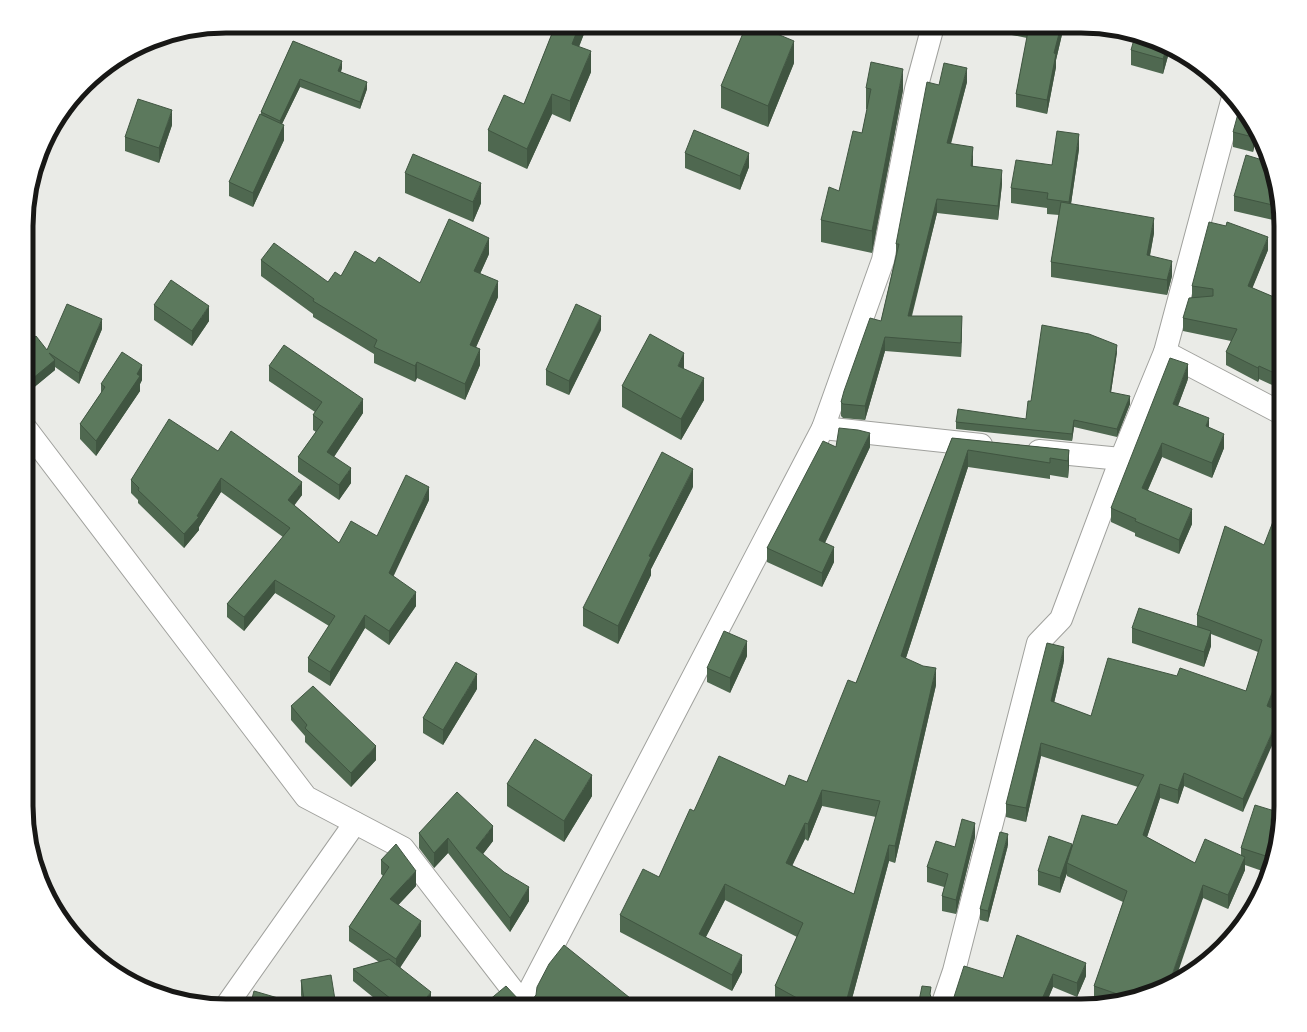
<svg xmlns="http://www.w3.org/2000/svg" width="1307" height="1032" font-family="Georgia,serif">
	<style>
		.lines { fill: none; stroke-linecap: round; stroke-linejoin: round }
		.minor-casing { stroke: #a0a19d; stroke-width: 24 }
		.minor { stroke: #fff; stroke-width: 22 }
		.wall { fill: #4f6850; fill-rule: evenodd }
		.shaded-wall { fill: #405541 }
		.building { fill: #5c795d; stroke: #405541; fill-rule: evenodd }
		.rim { fill: none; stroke: #181816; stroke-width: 5 }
	</style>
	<rect width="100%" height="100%" fill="#eaebe7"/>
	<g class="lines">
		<g class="minor-casing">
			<g id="minor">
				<path d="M 1165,352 L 1281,413"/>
				<path d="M 823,428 L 981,445"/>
				<path d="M 27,430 L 306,797 L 403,848 L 525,1006"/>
				<path d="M 1039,451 L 1121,459"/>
				<path d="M 523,1003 L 823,428 L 883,260 L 916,89 L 933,26"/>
				<path d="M 226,1006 L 355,823"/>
				<path d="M 942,1006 L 954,971 L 1038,643 L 1061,619 L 1121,459 L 1165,352 L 1232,101"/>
			</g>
		</g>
		<use href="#minor" class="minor"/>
	</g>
	<g class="wall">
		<path d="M 555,26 L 587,26 L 579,47 L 591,72 L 570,122 L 552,114 L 527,169 L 488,151 L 488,130 L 524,104 Z"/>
		<path d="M 966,26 L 1064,26 L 1056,60 L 1056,67 L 1047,114 L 1016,107 L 1016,94 L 1027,38 Z"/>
		<path d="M 293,41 L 342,68 L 341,72 L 367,89 L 360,109 L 300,87 L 282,124 L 284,140 L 253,207 L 229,196 L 229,182 L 261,114 L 261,112 Z"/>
		<path d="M 1158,41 L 1170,49 L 1163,74 L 1131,65 L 1131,50 Z"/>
		<path d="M 794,63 L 768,127 L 721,108 L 721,86 Z"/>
		<path d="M 967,82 L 951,144 L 973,161 L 973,166 L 1002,184 L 998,220 L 937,213 L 912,316 L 962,330 L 961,357 L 885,351 L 865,420 L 843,418 L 841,416 L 841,402 L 881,321 L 896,255 L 896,244 L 939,85 Z"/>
		<path d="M 866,88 L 903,90 L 872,253 L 821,242 L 821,220 L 839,191 L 862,133 L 867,109 L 866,109 Z"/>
		<path d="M 172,125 L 159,163 L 125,151 L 125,137 Z"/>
		<path d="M 1233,132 L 1257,134 L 1253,152 L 1233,147 Z"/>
		<path d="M 1079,149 L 1071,204 L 1154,233 L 1150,256 L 1172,276 L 1167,295 L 1051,277 L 1051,262 L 1059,215 L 1047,214 L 1047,208 L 1011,203 L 1011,188 Z"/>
		<path d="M 685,153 L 749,167 L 740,190 L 685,168 Z"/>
		<path d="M 405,173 L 481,203 L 473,222 L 405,193 Z"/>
		<path d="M 1277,187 L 1280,213 L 1277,221 L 1234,211 L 1234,196 Z"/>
		<path d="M 1268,250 L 1252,288 L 1281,300 L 1281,389 L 1259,379 L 1258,382 L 1226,365 L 1226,352 L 1231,341 L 1183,331 L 1183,318 L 1192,298 L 1192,286 Z"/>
		<path d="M 489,254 L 480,274 L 498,297 L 476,347 L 480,365 L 465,400 L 417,378 L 415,382 L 374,363 L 374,354 L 313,317 L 313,314 L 261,276 L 261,260 L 328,282 L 341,276 L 375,263 L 420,283 Z"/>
		<path d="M 154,305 L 209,321 L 192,346 L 154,320 Z"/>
		<path d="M 102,329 L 79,384 L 55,367 L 55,370 L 32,389 L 27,384 L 27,343 L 47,350 Z"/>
		<path d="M 601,330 L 569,395 L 546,385 L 546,370 Z"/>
		<path d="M 1117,352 L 1111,392 L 1130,404 L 1117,437 L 1074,427 L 1072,441 L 956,429 L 956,422 L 1026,419 Z"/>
		<path d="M 269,366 L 363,413 L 334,457 L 351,483 L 339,500 L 298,472 L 298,457 L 316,432 L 313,430 L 313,415 L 315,412 L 269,381 Z"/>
		<path d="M 684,369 L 704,400 L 681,440 L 622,407 L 622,386 Z"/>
		<path d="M 1188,379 L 1178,406 L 1209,427 L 1224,448 L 1212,478 L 1162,457 L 1148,490 L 1192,524 L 1179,554 L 1135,536 L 1135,533 L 1111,522 L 1111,508 Z"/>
		<path d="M 142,380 L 140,384 L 140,391 L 96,456 L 80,439 L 80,424 L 101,393 L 101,384 Z"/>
		<path d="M 952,438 L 1069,450 L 1069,466 L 1068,478 L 1050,475 L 1050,479 L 968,467 L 906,658 L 936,685 L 895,863 L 889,861 L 850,1006 L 781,1006 L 775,1003 L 775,986 L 797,937 L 725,900 L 706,937 L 742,972 L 732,991 L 620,932 L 620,915 L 659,877 L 694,811 L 785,786 L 807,782 L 856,683 ZM 822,806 L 876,817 L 854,894 L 792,865 L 805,839 L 808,841 Z"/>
		<path d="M 836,447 L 870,447 L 825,543 L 834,562 L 822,587 L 767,562 L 767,548 Z"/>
		<path d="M 218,451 L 302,495 L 294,505 L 339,543 L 377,536 L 429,500 L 393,576 L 416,606 L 389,645 L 365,628 L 330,686 L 308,672 L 308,658 L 329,626 L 275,593 L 244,631 L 227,617 L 227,604 L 283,537 L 221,492 L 199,527 L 199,530 L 184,548 L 138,503 L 138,500 L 131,493 L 131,480 Z"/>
		<path d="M 693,487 L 651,569 L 651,575 L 618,644 L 583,626 L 583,608 Z"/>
		<path d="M 1225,526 L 1281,683 L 1271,708 L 1243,812 L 1184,786 L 1178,804 L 1160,798 L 1147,837 L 1195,863 L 1241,855 L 1241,848 L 1281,819 L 1268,873 L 1245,865 L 1245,870 L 1228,909 L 1203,898 L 1158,991 L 1101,1002 L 1094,1000 L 1094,986 L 1123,902 L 1067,876 L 1067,873 L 1060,893 L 1038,885 L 1038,871 L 1072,846 L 1117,825 L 1138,787 L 1041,756 L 1026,822 L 1006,817 L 1006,804 L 1064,661 L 1054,703 L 1091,716 L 1177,676 L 1246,691 L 1258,652 L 1211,634 L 1211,646 L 1204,667 L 1132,643 L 1132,628 L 1197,627 L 1197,615 Z"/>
		<path d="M 747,656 L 730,693 L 707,682 L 707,668 Z"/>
		<path d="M 477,689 L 443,745 L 423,733 L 423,718 Z"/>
		<path d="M 291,706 L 376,760 L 351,787 L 305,742 L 305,736 L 291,720 Z"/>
		<path d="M 507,784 L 592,796 L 564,842 L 507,806 Z"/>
		<path d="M 419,833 L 493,841 L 483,854 L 529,901 L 510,932 L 448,853 L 434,868 L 419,848 Z"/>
		<path d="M 975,837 L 956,914 L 942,911 L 942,896 L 944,887 L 927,882 L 927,867 L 955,847 Z"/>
		<path d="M 1008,845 L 988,922 L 980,920 L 980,909 Z"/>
		<path d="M 381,860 L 416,886 L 398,905 L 421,936 L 400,967 L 431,1004 L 430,1006 L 384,1006 L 353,981 L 353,969 L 379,962 L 349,941 L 349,927 L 383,876 L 381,874 Z"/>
		<path d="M 1017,935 L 1086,976 L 1077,997 L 1053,987 L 1045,1006 L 918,1006 L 931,996 L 932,1000 L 938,1004 L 944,1005 L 1003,978 Z"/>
		<path d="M 301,980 L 336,1006 L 303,1006 L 301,995 Z"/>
		<path d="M 488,1001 L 520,1001 L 526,1002 L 640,1006 L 488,1006 Z"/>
	</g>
	<g class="shaded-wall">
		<path d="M 579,26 L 587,26 L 572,64 L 572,44 Z"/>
		<path d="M 1061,26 L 1064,26 L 1056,60 L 1056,67 L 1047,114 L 1047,100 L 1054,53 Z"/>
		<path d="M 794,41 L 794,63 L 768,127 L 768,106 Z"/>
		<path d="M 1167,47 L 1170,49 L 1163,74 L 1163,59 Z"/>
		<path d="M 591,51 L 591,72 L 570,122 L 570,101 Z"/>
		<path d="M 342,61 L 342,68 L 338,79 L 338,71 Z"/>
		<path d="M 967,68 L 967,82 L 947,157 L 947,143 Z"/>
		<path d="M 903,69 L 903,90 L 872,253 L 872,231 Z"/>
		<path d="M 300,79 L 300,87 L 280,128 L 280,121 Z"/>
		<path d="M 367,82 L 367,89 L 360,109 L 360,102 Z"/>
		<path d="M 552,94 L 552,114 L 527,169 L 527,149 Z"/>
		<path d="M 172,110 L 172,125 L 159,163 L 159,148 Z"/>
		<path d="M 284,125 L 284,140 L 253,207 L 253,193 Z"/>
		<path d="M 1254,130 L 1257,134 L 1253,152 L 1253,137 Z"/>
		<path d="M 1079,134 L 1079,149 L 1069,217 L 1069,202 Z"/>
		<path d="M 973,147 L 973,161 L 971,180 L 971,166 Z"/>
		<path d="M 749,153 L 749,167 L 740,190 L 740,176 Z"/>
		<path d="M 1002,170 L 1002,184 L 998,220 L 998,206 Z"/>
		<path d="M 481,183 L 481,203 L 473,222 L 473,202 Z"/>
		<path d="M 937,199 L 937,213 L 908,329 L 908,316 Z"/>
		<path d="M 1279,202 L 1280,213 L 1277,221 L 1277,206 Z"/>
		<path d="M 1154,218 L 1154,233 L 1147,270 L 1147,255 Z"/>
		<path d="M 1268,237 L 1268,250 L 1248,299 L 1248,286 Z"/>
		<path d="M 489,238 L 489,254 L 474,287 L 474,271 Z"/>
		<path d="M 1172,261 L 1172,276 L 1167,295 L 1167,280 Z"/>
		<path d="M 498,281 L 498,297 L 470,361 L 470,345 Z"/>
		<path d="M 209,306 L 209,321 L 192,346 L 192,331 Z"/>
		<path d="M 601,316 L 601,330 L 569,395 L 569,381 Z"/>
		<path d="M 962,316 L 962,330 L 961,357 L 961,343 Z"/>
		<path d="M 102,319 L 102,329 L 79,384 L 79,373 Z"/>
		<path d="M 885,337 L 885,351 L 865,420 L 865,406 Z"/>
		<path d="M 1117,345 L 1117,352 L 1110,399 L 1110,392 Z"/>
		<path d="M 480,349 L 480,365 L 465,400 L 465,384 Z"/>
		<path d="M 684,353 L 684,374 L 678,366 Z"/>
		<path d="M 55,360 L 55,370 L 32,389 L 32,379 Z"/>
		<path d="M 417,362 L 417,378 L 415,382 L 415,366 Z"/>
		<path d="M 1188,364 L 1188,379 L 1173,419 L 1173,404 Z"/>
		<path d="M 142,365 L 142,380 L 140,384 L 140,391 L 96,456 L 96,441 Z"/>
		<path d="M 1259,366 L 1259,379 L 1258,382 L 1258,368 Z"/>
		<path d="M 704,378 L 704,400 L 681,440 L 681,419 Z"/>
		<path d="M 1130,396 L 1130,404 L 1117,437 L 1117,429 Z"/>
		<path d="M 363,399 L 363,413 L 327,467 L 327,452 Z"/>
		<path d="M 1209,418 L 1209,432 L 1206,426 Z"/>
		<path d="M 1074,420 L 1074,427 L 1072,441 L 1072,434 Z"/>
		<path d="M 870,433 L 870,447 L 819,555 L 819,540 Z"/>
		<path d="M 1224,434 L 1224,448 L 1212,478 L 1212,463 Z"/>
		<path d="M 1162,443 L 1162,457 L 1142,503 L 1142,488 Z"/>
		<path d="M 968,450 L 968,467 L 901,673 L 901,656 Z"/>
		<path d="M 1069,450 L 1069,466 L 1068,478 L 1068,461 Z"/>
		<path d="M 351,468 L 351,483 L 339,500 L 339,485 Z"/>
		<path d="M 693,469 L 693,487 L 651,569 L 651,575 L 618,644 L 618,626 L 649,556 Z"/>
		<path d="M 221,478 L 221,492 L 199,527 L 199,530 L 184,548 L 184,534 L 197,516 Z"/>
		<path d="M 302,482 L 302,495 L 288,514 L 288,500 Z"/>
		<path d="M 429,487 L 429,500 L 389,586 L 389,573 Z"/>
		<path d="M 1192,509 L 1192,524 L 1179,554 L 1179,540 Z"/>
		<path d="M 834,547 L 834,562 L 822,587 L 822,573 Z"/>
		<path d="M 275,580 L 275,593 L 244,631 L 244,617 Z"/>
		<path d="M 416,592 L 416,606 L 389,645 L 389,631 Z"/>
		<path d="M 365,615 L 365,628 L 330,686 L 330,672 Z"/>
		<path d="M 1211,631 L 1211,646 L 1204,667 L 1204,652 Z"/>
		<path d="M 747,641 L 747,656 L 730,693 L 730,678 Z"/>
		<path d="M 1064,647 L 1064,661 L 1051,715 L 1051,701 Z"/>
		<path d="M 936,668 L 936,685 L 895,863 L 895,846 Z"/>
		<path d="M 1281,670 L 1281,683 L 1267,720 L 1267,706 Z"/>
		<path d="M 477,674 L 477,689 L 443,745 L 443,730 Z"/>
		<path d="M 1281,712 L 1281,725 L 1243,812 L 1243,799 Z"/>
		<path d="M 1041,743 L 1041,756 L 1026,822 L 1026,808 Z"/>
		<path d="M 376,746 L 376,760 L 351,787 L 351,773 Z"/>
		<path d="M 1184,773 L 1184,786 L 1178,804 L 1178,790 Z"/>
		<path d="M 592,775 L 592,796 L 564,842 L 564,821 Z"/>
		<path d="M 1160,784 L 1160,798 L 1143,849 L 1143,835 Z"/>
		<path d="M 822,790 L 822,806 L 808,841 L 808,824 Z"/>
		<path d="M 805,823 L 805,839 L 786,879 L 786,863 Z"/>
		<path d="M 975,823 L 975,837 L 956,914 L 956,900 Z"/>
		<path d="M 493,826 L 493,841 L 476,863 L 476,848 Z"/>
		<path d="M 1008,834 L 1008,845 L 988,922 L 988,911 Z"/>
		<path d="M 448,838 L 448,853 L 434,868 L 434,853 Z"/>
		<path d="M 1072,844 L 1072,859 L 1067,863 L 1067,873 L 1060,893 L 1060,878 Z"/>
		<path d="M 889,845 L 889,861 L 850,1006 L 845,1006 Z"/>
		<path d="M 1245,857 L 1245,870 L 1228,909 L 1228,895 Z"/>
		<path d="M 416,871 L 416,886 L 390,914 L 390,899 Z"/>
		<path d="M 725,884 L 725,900 L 699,950 L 699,934 Z"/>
		<path d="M 1203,885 L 1203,898 L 1175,981 L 1169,984 Z"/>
		<path d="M 529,887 L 529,901 L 510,932 L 510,918 Z"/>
		<path d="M 421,921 L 421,936 L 396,974 L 396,959 Z"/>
		<path d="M 742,955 L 742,972 L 732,991 L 732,975 Z"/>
		<path d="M 1086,963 L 1086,976 L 1077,997 L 1077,983 Z"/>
		<path d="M 1053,974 L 1053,987 L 1045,1006 L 1039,1006 Z"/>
		<path d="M 431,992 L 431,1004 L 430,1006 L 420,1006 Z"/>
		<path d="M 278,998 L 278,1006 L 276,1006 Z"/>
	</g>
	<g class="building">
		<path d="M 555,26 L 579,26 L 572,44 L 591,51 L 570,101 L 552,94 L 527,149 L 488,130 L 504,95 L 524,104 Z"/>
		<path d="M 746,26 L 758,26 L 794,41 L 768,106 L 721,86 Z"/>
		<path d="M 1029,26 L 1061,26 L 1054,53 L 1056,54 L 1047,100 L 1016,94 Z"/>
		<path d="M 1135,36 L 1158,41 L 1167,47 L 1163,59 L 1131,50 Z"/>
		<path d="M 293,41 L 342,61 L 338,71 L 367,82 L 360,102 L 300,79 L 280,121 L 261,112 Z"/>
		<path d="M 871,62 L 903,69 L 872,231 L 821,220 L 829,187 L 839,191 L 853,131 L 862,133 L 871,89 L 866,88 Z"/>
		<path d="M 944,63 L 967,68 L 947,143 L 973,147 L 971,166 L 1002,170 L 998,206 L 937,199 L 908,316 L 962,316 L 961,343 L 885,337 L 865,406 L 843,404 L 841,402 L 844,391 L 870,318 L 881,321 L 899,244 L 896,244 L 927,82 L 939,85 Z"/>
		<path d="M 138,99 L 172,110 L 159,148 L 125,137 Z"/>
		<path d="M 1239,110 L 1254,130 L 1253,137 L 1233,132 Z"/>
		<path d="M 260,114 L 284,125 L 253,193 L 229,182 Z"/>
		<path d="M 694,130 L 749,153 L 740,176 L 685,153 Z"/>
		<path d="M 1057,131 L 1079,134 L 1069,202 L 1047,199 L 1048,193 L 1011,188 L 1016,160 L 1052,165 Z"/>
		<path d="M 413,154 L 481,183 L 473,202 L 405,173 Z"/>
		<path d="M 1246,155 L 1269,162 L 1277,187 L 1279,202 L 1277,206 L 1234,196 Z"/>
		<path d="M 1061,202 L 1154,218 L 1147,255 L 1172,261 L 1167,280 L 1051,262 Z"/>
		<path d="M 449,219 L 489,238 L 474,271 L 498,281 L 470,345 L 480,349 L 465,384 L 417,362 L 415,366 L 374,347 L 377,340 L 313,301 L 314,299 L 261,260 L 274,243 L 328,282 L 335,272 L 341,276 L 355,251 L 375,263 L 379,257 L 420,283 Z"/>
		<path d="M 1209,222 L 1226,226 L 1227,222 L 1268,237 L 1248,286 L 1281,300 L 1281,376 L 1259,366 L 1258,368 L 1226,352 L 1237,329 L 1183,318 L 1189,298 L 1213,296 L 1213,289 L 1192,286 Z"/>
		<path d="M 171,280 L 209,306 L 192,331 L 154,305 Z"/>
		<path d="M 67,304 L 102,319 L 79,373 L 49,353 L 55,360 L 32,379 L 27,373 L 27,343 L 36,336 L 47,350 Z"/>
		<path d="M 576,304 L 601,316 L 569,381 L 546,370 Z"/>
		<path d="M 1042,325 L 1089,334 L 1117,345 L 1110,392 L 1130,396 L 1117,429 L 1074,420 L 1072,434 L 956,422 L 958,409 L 1026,419 L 1028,401 L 1031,401 Z"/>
		<path d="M 650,334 L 684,353 L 678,366 L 704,378 L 681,419 L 622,386 Z"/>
		<path d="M 284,345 L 363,399 L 327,452 L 351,468 L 339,485 L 298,457 L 323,422 L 313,415 L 322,402 L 269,366 Z"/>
		<path d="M 122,352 L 142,365 L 137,374 L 140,376 L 96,441 L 80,424 L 105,387 L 101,384 Z"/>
		<path d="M 1170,358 L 1188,364 L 1173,404 L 1209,418 L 1206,426 L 1224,434 L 1212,463 L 1162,443 L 1142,488 L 1192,509 L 1179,540 L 1135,521 L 1136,519 L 1111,508 Z"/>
		<path d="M 169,419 L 218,451 L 231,431 L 302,482 L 288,500 L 339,543 L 351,521 L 377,536 L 406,475 L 429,487 L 389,573 L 416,592 L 389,631 L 365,615 L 330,672 L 308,658 L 335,616 L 275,580 L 244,617 L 227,604 L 290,528 L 221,478 L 197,516 L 199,517 L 184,534 L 138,490 L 139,488 L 131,480 Z"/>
		<path d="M 839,428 L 858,430 L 870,433 L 819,540 L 834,547 L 822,573 L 767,548 L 823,441 L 836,447 Z"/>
		<path d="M 952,438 L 1069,450 L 1068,461 L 1050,458 L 1050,463 L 968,450 L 901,656 L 923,666 L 936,668 L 895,846 L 889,845 L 845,1006 L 825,1006 L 818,1003 L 817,1006 L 794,1006 L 797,998 L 775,986 L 803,923 L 725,884 L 699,934 L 742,955 L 732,975 L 620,915 L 643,869 L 659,877 L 690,809 L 694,811 L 719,756 L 785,786 L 789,775 L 807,782 L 848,680 L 856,683 ZM 822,790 L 880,801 L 854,894 L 786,863 L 805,823 L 808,824 Z"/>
		<path d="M 662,452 L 693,469 L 649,556 L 651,557 L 618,626 L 583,608 Z"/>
		<path d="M 1279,506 L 1281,506 L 1281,670 L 1267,706 L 1281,712 L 1243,799 L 1184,773 L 1178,790 L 1160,784 L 1143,835 L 1195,863 L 1205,839 L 1245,857 L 1228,895 L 1203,885 L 1169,984 L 1158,991 L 1126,997 L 1094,986 L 1127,891 L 1067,863 L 1082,815 L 1117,825 L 1144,775 L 1041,743 L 1026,808 L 1006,804 L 1047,643 L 1064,647 L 1051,701 L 1091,716 L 1108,658 L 1177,676 L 1180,668 L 1246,691 L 1262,640 L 1197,615 L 1225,526 L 1264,545 Z"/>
		<path d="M 1139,608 L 1211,631 L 1204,652 L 1132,628 Z"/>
		<path d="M 724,631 L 747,641 L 730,678 L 707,668 Z"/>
		<path d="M 456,662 L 477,674 L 443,730 L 423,718 Z"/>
		<path d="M 313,686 L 376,746 L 351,773 L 305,728 L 307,725 L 291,706 Z"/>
		<path d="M 535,739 L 592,775 L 564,821 L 507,784 Z"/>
		<path d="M 457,792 L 493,826 L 476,848 L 504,872 L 529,887 L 510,918 L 448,838 L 434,853 L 419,833 Z"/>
		<path d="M 1255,805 L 1281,813 L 1281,819 L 1272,858 L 1241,848 Z"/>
		<path d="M 962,819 L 975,823 L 956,900 L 942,896 L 948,874 L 927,867 L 936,841 L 955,847 Z"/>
		<path d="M 1000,832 L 1008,834 L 988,911 L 980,909 Z"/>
		<path d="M 1049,836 L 1072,844 L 1060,878 L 1038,871 Z"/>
		<path d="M 396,844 L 416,871 L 390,899 L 421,921 L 396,959 L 349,927 L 389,867 L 381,860 Z"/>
		<path d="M 1017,935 L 1086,963 L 1077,983 L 1053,974 L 1039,1006 L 918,1006 L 922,986 L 931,987 L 930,994 L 932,1000 L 938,1004 L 944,1005 L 950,1002 L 954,997 L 964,966 L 1003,978 Z"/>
		<path d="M 564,945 L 640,1006 L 492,1006 L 488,1001 L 506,986 L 520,1001 L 526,1002 L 532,1000 L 536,995 L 537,987 L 549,964 Z"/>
		<path d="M 389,959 L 431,992 L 420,1006 L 400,1006 L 353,969 Z"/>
		<path d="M 331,975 L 336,1006 L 305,1006 L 301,980 Z"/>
		<path d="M 254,991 L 278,998 L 276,1006 L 250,1006 Z"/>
		<path d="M 231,1003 L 241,1006 L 230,1006 Z"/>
	</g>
	<path d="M0 0H1307V1032H0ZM226 33H1081A193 193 0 0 1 1274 226V806A193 193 0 0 1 1081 999H226A193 193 0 0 1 33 806V226A193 193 0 0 1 226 33Z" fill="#fff" fill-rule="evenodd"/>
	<path class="rim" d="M226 33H1081A193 193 0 0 1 1274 226V806A193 193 0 0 1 1081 999H226A193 193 0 0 1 33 806V226A193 193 0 0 1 226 33Z"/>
</svg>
